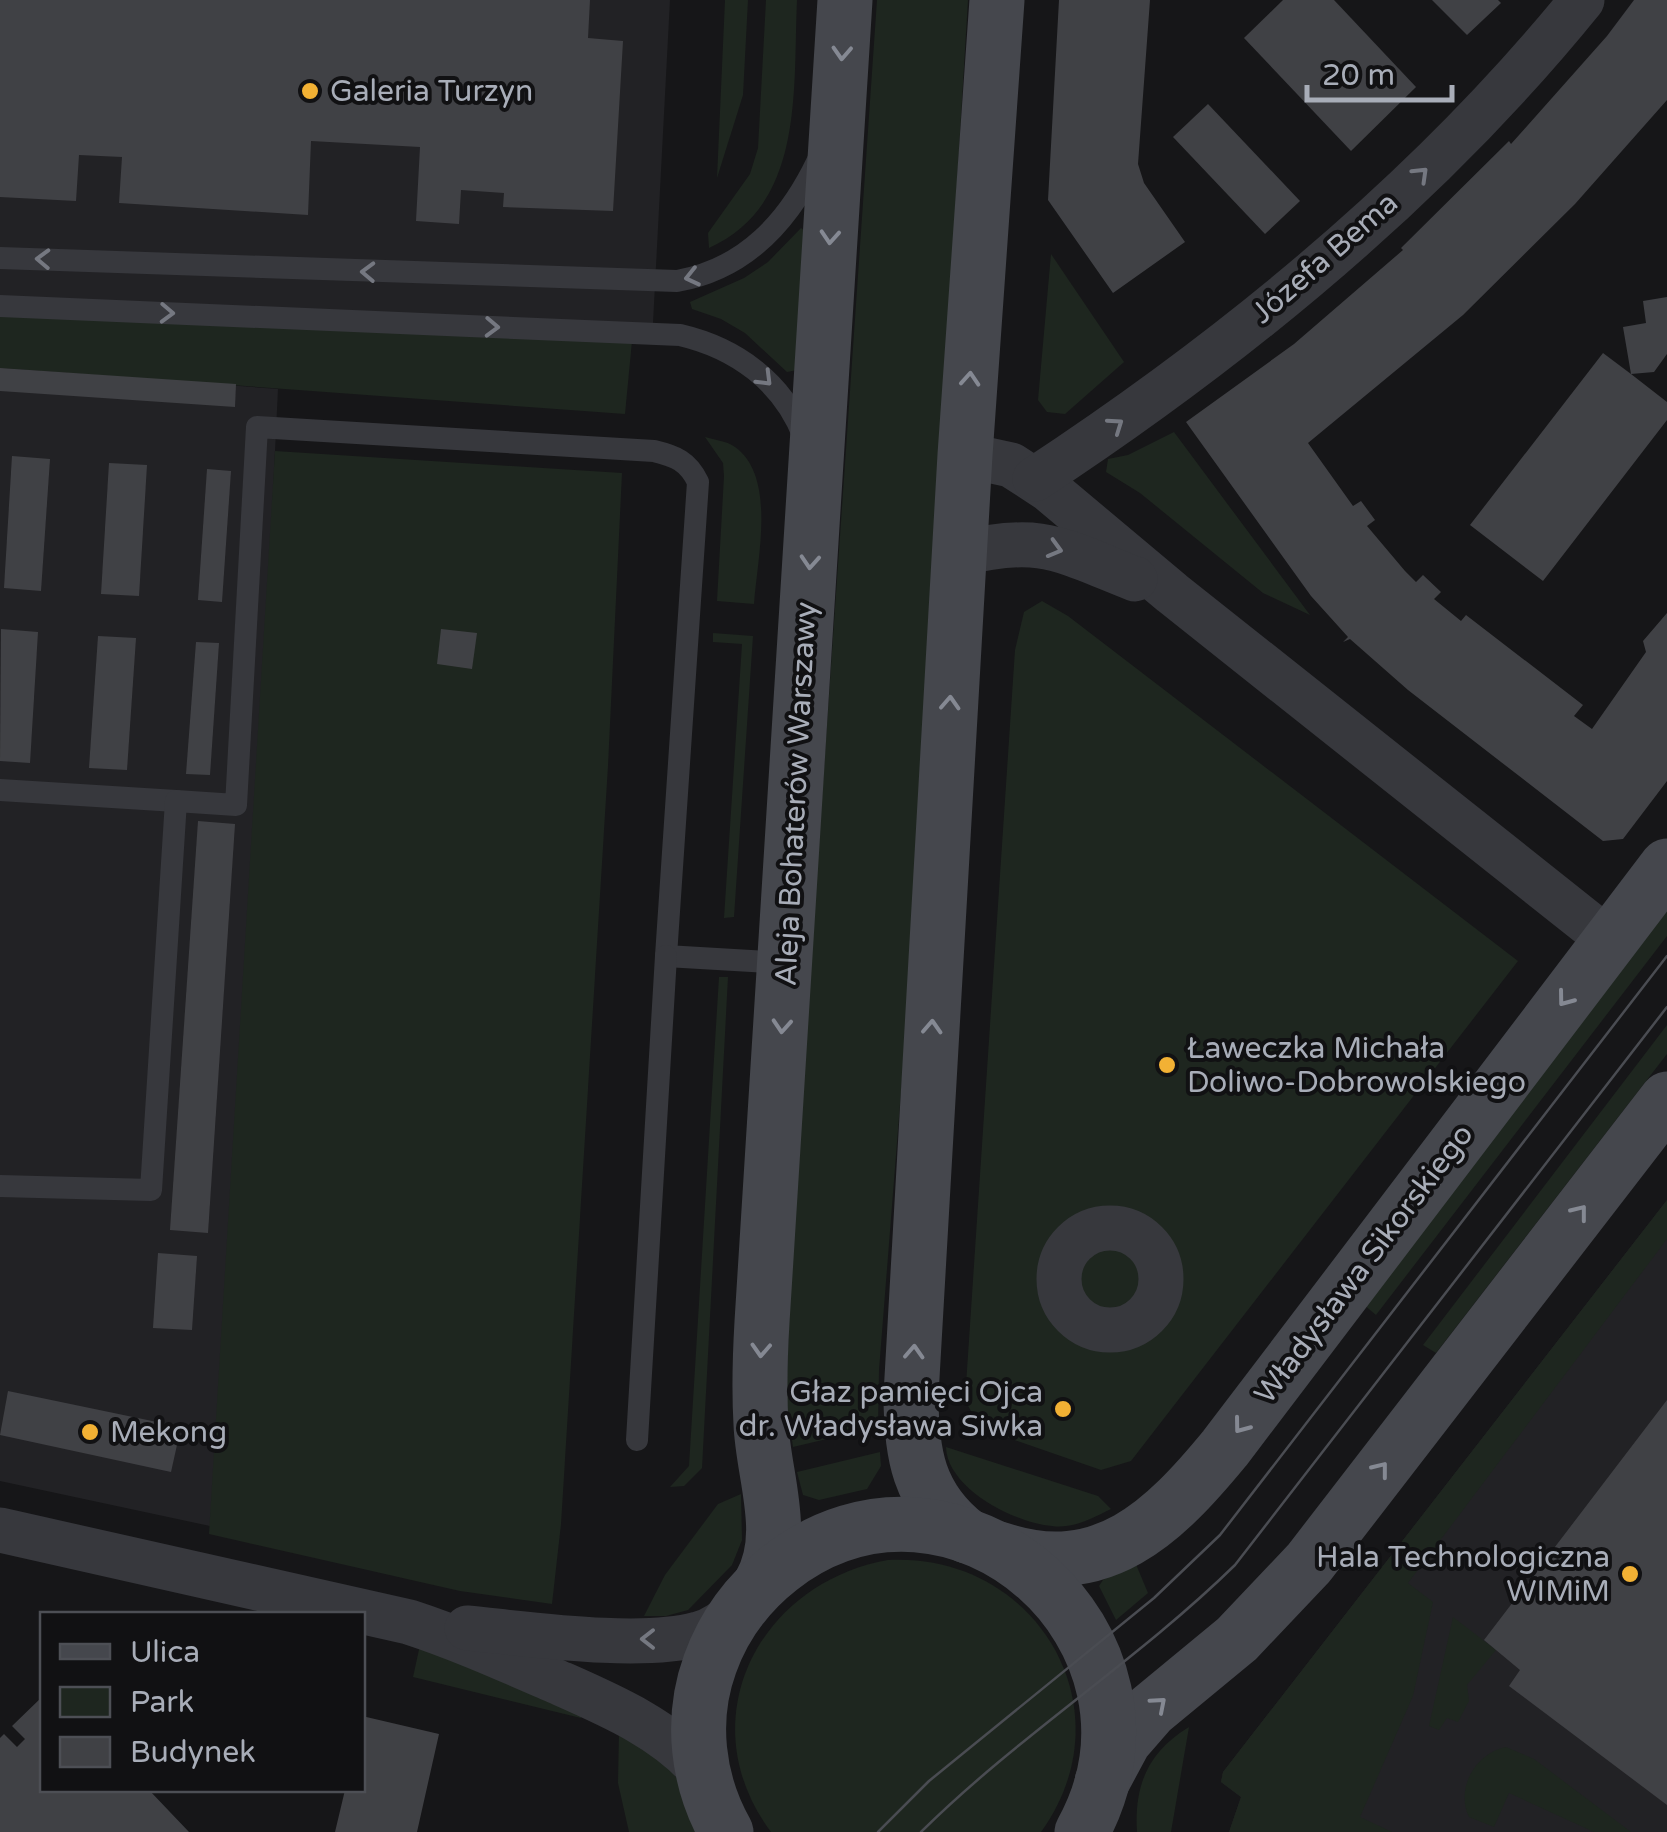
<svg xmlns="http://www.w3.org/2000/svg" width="1667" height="1832" font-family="'Varela Round',sans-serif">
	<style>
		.built { fill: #222225 }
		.green { fill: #1e261f }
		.building { fill: #404145 }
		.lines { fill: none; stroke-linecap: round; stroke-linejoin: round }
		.lane { stroke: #37383d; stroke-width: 22 }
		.street { stroke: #37383d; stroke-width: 45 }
		.secondary { stroke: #45474d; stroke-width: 55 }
		.tram { stroke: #4a4c52; stroke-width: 2.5 }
		.oneway { stroke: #858993 }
		.oneway2 { stroke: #757881 }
		.poi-dot { fill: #f2b134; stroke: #111113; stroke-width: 4 }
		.labels { text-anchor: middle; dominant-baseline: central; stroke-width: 8; stroke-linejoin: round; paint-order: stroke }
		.poi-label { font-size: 30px; fill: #a8adb8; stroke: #111113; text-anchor: start }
		.street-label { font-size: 30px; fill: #a8adb8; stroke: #111113 }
	</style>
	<rect width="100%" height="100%" fill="#161618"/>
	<g class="built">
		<path d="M 0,0 L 670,0 L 652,342 L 0,321 Z"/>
		<path d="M 0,368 L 278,389 L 257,824 L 210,1526 L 0,1481 Z"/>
		<path d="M 1667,1200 L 1667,1832 L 1229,1832 L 1241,1797 L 1221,1782 L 1223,1772 Z"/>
	</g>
	<g class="green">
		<path d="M 725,0 L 748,0 L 743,95 L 717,178 Z"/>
		<path d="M 766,0 L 797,0 C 793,90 805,205 709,248 L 708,233 L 750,174 L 758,148 Z"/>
		<path d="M 877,0 L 968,0 L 907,1016 L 879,1370 L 878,1427 L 793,1447 L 786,1398 L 793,1217 Z"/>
		<path d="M 801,228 L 805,231 L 797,370 L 787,372 L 745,333 L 721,319 L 692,309 L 690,302 L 744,278 L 768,262 Z"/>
		<path d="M 1051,254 L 1124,362 L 1065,414 L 1047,412 L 1038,400 Z"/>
		<path d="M 0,315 L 632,341 L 625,414 L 0,368 Z"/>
		<path d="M 1174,432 L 1310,615 L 1263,593 L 1140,493 L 1106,472 L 1108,459 L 1128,455 Z"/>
		<path d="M 705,437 C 715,440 727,441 735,447 C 777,477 757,559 754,604 L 717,601 L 724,476 L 723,463 Z"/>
		<path d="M 275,451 L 622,473 L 608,766 L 561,1524 L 552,1604 L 460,1591 L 209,1534 Z"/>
		<path d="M 1042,601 L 1068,616 L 1518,961 L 1131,1461 L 1101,1470 L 980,1428 L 965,1400 L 1015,650 L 1024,612 Z"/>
		<path d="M 713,633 L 753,636 L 734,917 L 724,918 L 742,644 L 713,642 Z"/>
		<path d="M 1667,910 L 1667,936 L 1376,1315 L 1363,1304 Z"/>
		<path d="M 719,977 L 728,977 L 702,1468 L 684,1486 L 670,1487 L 689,1466 Z"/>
		<path d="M 1667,1025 L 1667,1054 L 1436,1353 L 1423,1345 Z"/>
		<path d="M 1667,1200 L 1667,1239 L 1408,1583 L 1433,1602 L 1413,1696 L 1360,1817 L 1392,1832 L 1229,1832 L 1241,1797 L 1221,1782 L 1223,1772 Z"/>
		<path d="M 946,1447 L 1098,1496 L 1111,1509 C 1093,1518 1073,1529 1052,1526 C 1014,1523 947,1488 946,1447 Z"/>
		<path d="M 880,1452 L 881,1466 L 867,1489 L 819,1500 L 803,1495 L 797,1472 Z"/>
		<path d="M 741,1494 L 742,1540 L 732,1565 L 688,1610 L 666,1616 L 644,1616 L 665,1575 L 718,1504 Z"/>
		<path d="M 888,1560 C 1036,1552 1130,1709 1041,1832 L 771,1832 C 688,1721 758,1583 888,1560 Z"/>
		<path d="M 1135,1562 L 1148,1593 L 1116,1620 L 1099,1586 L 1103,1580 Z"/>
		<path d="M 1453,1617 L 1496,1650 L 1467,1685 L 1469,1701 L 1458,1722 L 1447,1718 L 1439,1730 L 1429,1726 Z"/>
		<path d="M 420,1645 L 583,1708 L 581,1718 L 413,1677 Z"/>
		<path d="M 1189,1727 L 1171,1832 L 1137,1832 C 1134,1785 1148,1752 1189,1727 Z"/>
		<path d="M 619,1731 C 642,1741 664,1755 676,1777 C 685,1794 686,1815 696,1832 L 629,1832 L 618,1783 Z"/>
		<path d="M 1506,1747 L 1534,1759 L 1631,1832 L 1594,1832 L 1509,1793 L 1494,1827 L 1469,1817 C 1455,1788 1476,1753 1506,1747 Z"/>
	</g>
	<g class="building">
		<path d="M 0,0 L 590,0 L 588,38 L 623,41 L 613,211 L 503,207 L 504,193 L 461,190 L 459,224 L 416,221 L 420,147 L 311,141 L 308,215 L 119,203 L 122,157 L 79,155 L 76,201 L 0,197 Z"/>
		<path d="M 1059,0 L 1150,0 L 1138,164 L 1144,183 L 1185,242 L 1113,293 L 1048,200 Z"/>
		<path d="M 1283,0 L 1334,0 L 1416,87 L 1351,151 L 1244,38 Z"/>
		<path d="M 1432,0 L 1498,0 L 1501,3 L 1467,35 Z"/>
		<path d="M 1634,0 L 1667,0 L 1667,100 L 1575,204 L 1463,315 L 1308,443 L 1353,506 L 1361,501 L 1375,520 L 1367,526 L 1405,571 L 1416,582 L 1423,575 L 1441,592 L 1434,599 L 1461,621 L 1466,615 L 1583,705 L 1574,716 L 1592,729 L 1646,652 L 1643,641 L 1667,613 L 1667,781 L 1623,839 L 1603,841 L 1408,690 L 1350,639 L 1343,642 L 1348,637 L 1311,596 L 1186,422 L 1294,344 L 1403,250 L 1401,248 L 1509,141 L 1511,144 L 1607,36 Z"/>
		<path d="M 1208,104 L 1300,201 L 1265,234 L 1173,137 Z"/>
		<path d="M 1667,297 L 1667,354 L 1654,372 L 1631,374 L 1667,402 L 1667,420 L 1543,581 L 1470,525 L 1603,353 L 1631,374 L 1623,327 L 1646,323 L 1643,301 Z"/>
		<path d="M 0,368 L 236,384 L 235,407 L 0,391 Z"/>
		<path d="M 12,456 L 50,459 L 41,591 L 4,588 Z"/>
		<path d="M 109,463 L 147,465 L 139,596 L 101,594 Z"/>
		<path d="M 207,469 L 231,471 L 222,602 L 198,600 Z"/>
		<path d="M 1,629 L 38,632 L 30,763 L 0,761 Z"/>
		<path d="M 441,629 L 477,633 L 472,669 L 437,664 Z"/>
		<path d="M 98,636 L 136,638 L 127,770 L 89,768 Z"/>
		<path d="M 196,642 L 219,643 L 210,775 L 186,774 Z"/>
		<path d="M 198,821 L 235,824 L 208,1233 L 170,1230 Z"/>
		<path d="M 158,1253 L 197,1256 L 192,1330 L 153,1328 Z"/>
		<path d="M 8,1391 L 181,1427 L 171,1472 L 0,1435 Z"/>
		<path d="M 1667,1400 L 1667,1805 L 1509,1686 L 1520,1670 L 1484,1640 Z"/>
		<path d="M 42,1697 L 42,1790 L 149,1790 L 189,1832 L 0,1832 L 0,1738 L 4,1734 L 17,1747 L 25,1739 L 12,1726 Z"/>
		<path d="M 362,1716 L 439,1734 L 417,1832 L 335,1832 L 345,1790 L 362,1790 Z"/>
	</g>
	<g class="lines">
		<g class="lane">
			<path d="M 0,258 L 677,281 C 746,269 789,221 818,160"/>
			<path d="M 0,306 L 680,335 C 736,348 783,382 804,437"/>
			<path d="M 0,790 L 176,801"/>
			<path d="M 0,1186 L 151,1190 L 176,801 L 236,805 L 257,427 L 654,451 C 675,456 688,461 698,482 L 666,956 L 786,963"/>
			<path d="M 637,1440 L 666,956"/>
		</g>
		<g class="street">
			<path d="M 965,455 L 1011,465 L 1048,489 L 1172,593 L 1609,940"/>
			<path d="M 1035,479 C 1237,346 1429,189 1582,0"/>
			<path d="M 959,554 C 1041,533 1061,550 1135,579"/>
			<circle cx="1110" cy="1279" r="51"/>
			<path d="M 0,1530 L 409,1622 C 458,1638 505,1659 553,1680 C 605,1703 666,1728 703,1773"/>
			<path d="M 467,1628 C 529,1634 641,1650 698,1634 C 714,1630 726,1620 738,1610"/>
		</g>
		<g class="secondary">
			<path d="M 967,1536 C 918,1498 911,1453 911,1395 L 965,455 L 997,0"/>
			<path d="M 999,1549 C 1102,1584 1164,1522 1225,1448 L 1667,866"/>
			<path d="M 760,1585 C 789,1535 763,1476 761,1424 C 759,1390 760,1356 762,1322 L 845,0"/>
			<path d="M 1102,1782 L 1124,1741 L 1151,1710 L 1237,1639 L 1309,1563 L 1667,1099"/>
			<path d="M 726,1832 C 697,1781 690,1719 710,1664 C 724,1625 748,1593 780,1568 C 955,1432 1188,1640 1082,1832"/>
		</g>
		<g class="tram">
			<path d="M 878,1832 L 929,1781 L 1154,1598 L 1220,1535 L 1667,956"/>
			<path d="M 921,1832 C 1019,1735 1137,1661 1235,1565 L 1667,1007"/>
		</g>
	</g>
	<defs><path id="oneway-chevron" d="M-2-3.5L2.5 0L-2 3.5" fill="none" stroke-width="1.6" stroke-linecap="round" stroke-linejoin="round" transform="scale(2.5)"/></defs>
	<g class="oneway">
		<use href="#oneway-chevron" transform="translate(842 53) rotate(93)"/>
		<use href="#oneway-chevron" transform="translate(830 237) rotate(94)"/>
		<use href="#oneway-chevron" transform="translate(970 379) rotate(-86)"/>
		<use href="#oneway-chevron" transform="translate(810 562) rotate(94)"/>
		<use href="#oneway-chevron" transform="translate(950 703) rotate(-87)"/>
		<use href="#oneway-chevron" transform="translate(1565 999) rotate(127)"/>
		<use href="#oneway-chevron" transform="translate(782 1026) rotate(94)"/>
		<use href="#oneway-chevron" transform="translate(932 1027) rotate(-87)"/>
		<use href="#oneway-chevron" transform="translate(1580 1212) rotate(-52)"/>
		<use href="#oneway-chevron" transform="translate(761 1350) rotate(93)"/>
		<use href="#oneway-chevron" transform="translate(914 1352) rotate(-87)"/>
		<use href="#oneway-chevron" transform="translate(1241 1426) rotate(127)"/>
		<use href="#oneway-chevron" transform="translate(1381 1469) rotate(-52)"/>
		<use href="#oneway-chevron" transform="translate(1159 1704) rotate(-41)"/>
	</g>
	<g class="oneway2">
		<use href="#oneway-chevron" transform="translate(1421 174) rotate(-44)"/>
		<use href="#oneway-chevron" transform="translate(43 259) rotate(-178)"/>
		<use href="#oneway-chevron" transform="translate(368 272) rotate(-178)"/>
		<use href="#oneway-chevron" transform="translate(692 277) rotate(167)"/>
		<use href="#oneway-chevron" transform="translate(167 313) rotate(2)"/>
		<use href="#oneway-chevron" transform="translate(492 327) rotate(2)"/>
		<use href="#oneway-chevron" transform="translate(765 379) rotate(45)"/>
		<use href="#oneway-chevron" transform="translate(1116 425) rotate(-35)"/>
		<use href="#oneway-chevron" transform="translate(1055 549) rotate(16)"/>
		<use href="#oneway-chevron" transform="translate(648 1639) rotate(180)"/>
	</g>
	<g class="poi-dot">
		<circle cx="310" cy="91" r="10"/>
		<circle cx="1167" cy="1065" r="10"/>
		<circle cx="1063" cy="1409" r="10"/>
		<circle cx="90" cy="1432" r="10"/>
		<circle cx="1630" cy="1574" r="10"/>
	</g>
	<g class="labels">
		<g class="poi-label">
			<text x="330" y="91">Galeria Turzyn</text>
			<text x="1187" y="1048">Ławeczka Michała<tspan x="1187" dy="34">Doliwo-Dobrowolskiego</tspan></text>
			<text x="1043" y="1392" text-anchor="end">Głaz pamięci Ojca<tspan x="1043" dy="34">dr. Władysława Siwka</tspan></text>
			<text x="110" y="1432">Mekong</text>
			<text x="1610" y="1557" text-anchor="end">Hala Technologiczna<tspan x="1610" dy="34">WIMiM</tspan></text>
		</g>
		<g class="street-label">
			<text transform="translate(1325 258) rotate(-41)">Józefa Bema</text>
			<text transform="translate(796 794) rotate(-87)">Aleja Bohaterów Warszawy</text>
			<text transform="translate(1364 1264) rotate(-53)">Władysława Sikorskiego</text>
		</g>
	</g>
	<rect x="40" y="1612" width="325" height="180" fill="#111113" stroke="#4d4f55" stroke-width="2.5"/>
	<rect x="60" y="1644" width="50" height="15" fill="#45474d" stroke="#4d4f55" stroke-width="2.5"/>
	<text x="130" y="1662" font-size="30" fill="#a8adb8">Ulica</text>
	<rect x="60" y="1687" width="50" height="30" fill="#1e261f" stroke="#4d4f55" stroke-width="2.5"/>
	<text x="130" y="1712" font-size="30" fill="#a8adb8">Park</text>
	<rect x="60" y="1737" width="50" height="30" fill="#404145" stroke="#4d4f55" stroke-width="2.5"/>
	<text x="130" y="1762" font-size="30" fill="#a8adb8">Budynek</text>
	<path d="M1307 85v15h145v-15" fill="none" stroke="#a8adb8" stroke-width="5"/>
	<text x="1322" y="85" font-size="30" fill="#a8adb8" stroke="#111113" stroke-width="8" paint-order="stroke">20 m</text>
</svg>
